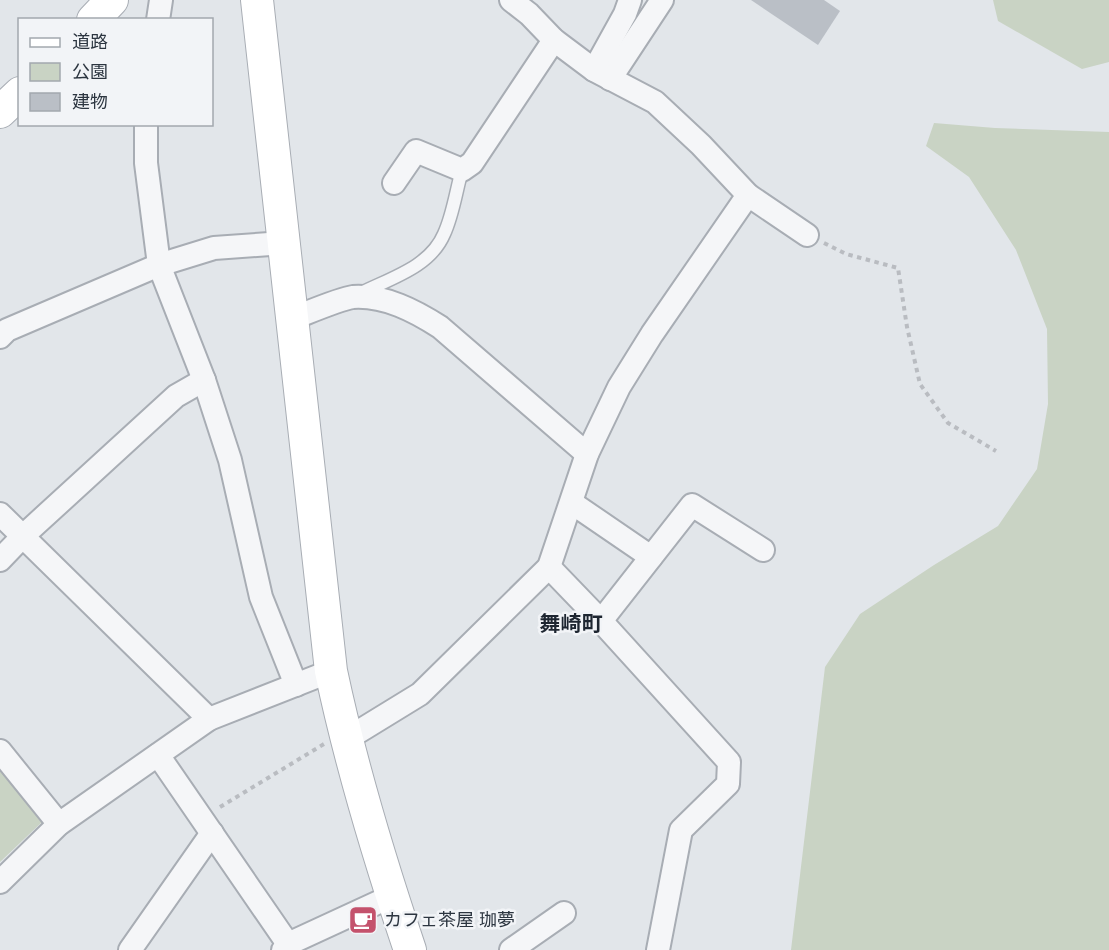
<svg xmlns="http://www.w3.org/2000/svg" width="1109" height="950" font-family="Helvetica,'Noto Sans JP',sans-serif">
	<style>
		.green { fill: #c9d3c4 }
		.building { fill: #babfc6 }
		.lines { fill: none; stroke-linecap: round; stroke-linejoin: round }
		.lane-casing { stroke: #a8adb4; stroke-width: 15 }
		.street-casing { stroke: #a8adb4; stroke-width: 26 }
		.secondary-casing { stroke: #a8adb4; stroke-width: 34 }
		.path { stroke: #b9bcc1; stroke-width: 4; stroke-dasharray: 4.5 4.5; stroke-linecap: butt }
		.lane { stroke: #f5f6f8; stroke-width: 12 }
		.street { stroke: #f5f6f8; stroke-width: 22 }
		.secondary { stroke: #fff; stroke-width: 32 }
		.labels { text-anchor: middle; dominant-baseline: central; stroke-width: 5; stroke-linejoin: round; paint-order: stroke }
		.poi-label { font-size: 18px; fill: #2c3540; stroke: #f2f4f7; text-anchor: start }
		.quarter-label { font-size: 21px; font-weight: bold; fill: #1e2631; stroke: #f2f4f7 }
	</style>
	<rect width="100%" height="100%" fill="#e2e6ea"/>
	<g class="green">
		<path d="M 993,0 L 1109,0 L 1109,62 L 1082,69 L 998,21 Z"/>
		<path d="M 934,123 L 995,128 L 1109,132 L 1109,950 L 791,950 L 825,667 L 860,614 L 934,565 L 998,526 L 1037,469 L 1048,404 L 1047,329 L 1016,250 L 969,177 L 926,146 Z"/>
		<path d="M 0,761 L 43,821 L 0,862 Z"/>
	</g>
	<path class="building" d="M 751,0 L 824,0 L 840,11 L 818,45 Z"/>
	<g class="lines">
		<g class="lane-casing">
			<path id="lane" d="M 361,293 C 391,278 430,267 444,234 C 453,215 456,191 462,170"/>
		</g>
		<g class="street-casing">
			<g id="street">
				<path d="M 158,20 L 161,0"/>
				<path d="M 594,70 L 625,14 L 630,0"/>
				<path d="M 610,79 L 662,0"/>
				<path d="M 146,124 L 146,163 L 159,265 L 204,380 L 230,460 L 261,597 L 296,685"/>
				<path d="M 394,183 L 416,151 L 462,170 L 472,163 L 554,40"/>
				<path d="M 748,195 L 807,235"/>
				<path d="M 291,319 C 307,313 339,299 353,297 C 385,295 415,311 440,327 L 587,454"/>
				<path d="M 0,337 L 7,330 L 159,265 L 214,248 L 284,243"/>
				<path d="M 572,503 L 651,557"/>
				<path d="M 0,514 L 209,719"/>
				<path d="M 0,560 L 23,536 L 176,396 L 204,380"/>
				<path d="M 549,567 L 601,621 L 729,762 L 728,784 L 681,830 L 658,950"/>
				<path d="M 601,621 L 692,505 L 763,550"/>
				<path d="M 345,740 L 420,694 L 549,567 L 587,454 L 619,387 L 652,334 L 748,195 L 701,145 L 655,102 L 594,70 L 554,40 L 529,14 L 511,0"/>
				<path d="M 0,751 L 59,824"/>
				<path d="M 158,755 L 288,944"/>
				<path d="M 0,882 L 59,824 L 209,719 L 331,671"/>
				<path d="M 130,950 L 212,833"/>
				<path d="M 283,950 L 288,944 L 392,896"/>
				<path d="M 511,950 L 564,913"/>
			</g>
		</g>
		<g class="secondary-casing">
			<g id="secondary">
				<path d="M 257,0 L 331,671 C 351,766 379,858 410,950"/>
				<path d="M 93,20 L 112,0"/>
				<path d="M 0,112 L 20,93"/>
			</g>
		</g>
		<g class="path">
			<path d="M 824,243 L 846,254 L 898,268 L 907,327 L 920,384 L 948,423 L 996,451"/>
			<path d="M 220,807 L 324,744"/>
		</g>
		<use href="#lane" class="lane"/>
		<use href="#street" class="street"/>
		<use href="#secondary" class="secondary"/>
	</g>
	<defs>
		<g id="cafe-square" transform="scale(1.5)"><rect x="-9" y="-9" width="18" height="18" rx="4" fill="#c4526c" stroke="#f2f4f7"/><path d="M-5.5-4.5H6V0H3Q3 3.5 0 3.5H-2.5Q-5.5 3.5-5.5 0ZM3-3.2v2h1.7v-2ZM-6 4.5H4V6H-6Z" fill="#fff"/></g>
	</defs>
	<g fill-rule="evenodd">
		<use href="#cafe-square" x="363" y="920"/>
	</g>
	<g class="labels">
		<g class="poi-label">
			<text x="384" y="920">カフェ茶屋 珈夢</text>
		</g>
		<g class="quarter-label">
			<text x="571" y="623">舞崎町</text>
		</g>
	</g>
	<rect x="18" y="18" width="195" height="108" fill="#f2f4f7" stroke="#a3a8ae" stroke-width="1.5"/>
	<rect x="30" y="38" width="30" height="9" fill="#ffffff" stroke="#a3a8ae" stroke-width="1.5"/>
	<text x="72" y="48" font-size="18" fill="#2c3540">道路</text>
	<rect x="30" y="63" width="30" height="18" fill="#c9d3c4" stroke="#a3a8ae" stroke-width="1.5"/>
	<text x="72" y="78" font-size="18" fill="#2c3540">公園</text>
	<rect x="30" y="93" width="30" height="18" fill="#babfc6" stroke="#a3a8ae" stroke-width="1.5"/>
	<text x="72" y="108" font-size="18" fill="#2c3540">建物</text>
</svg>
